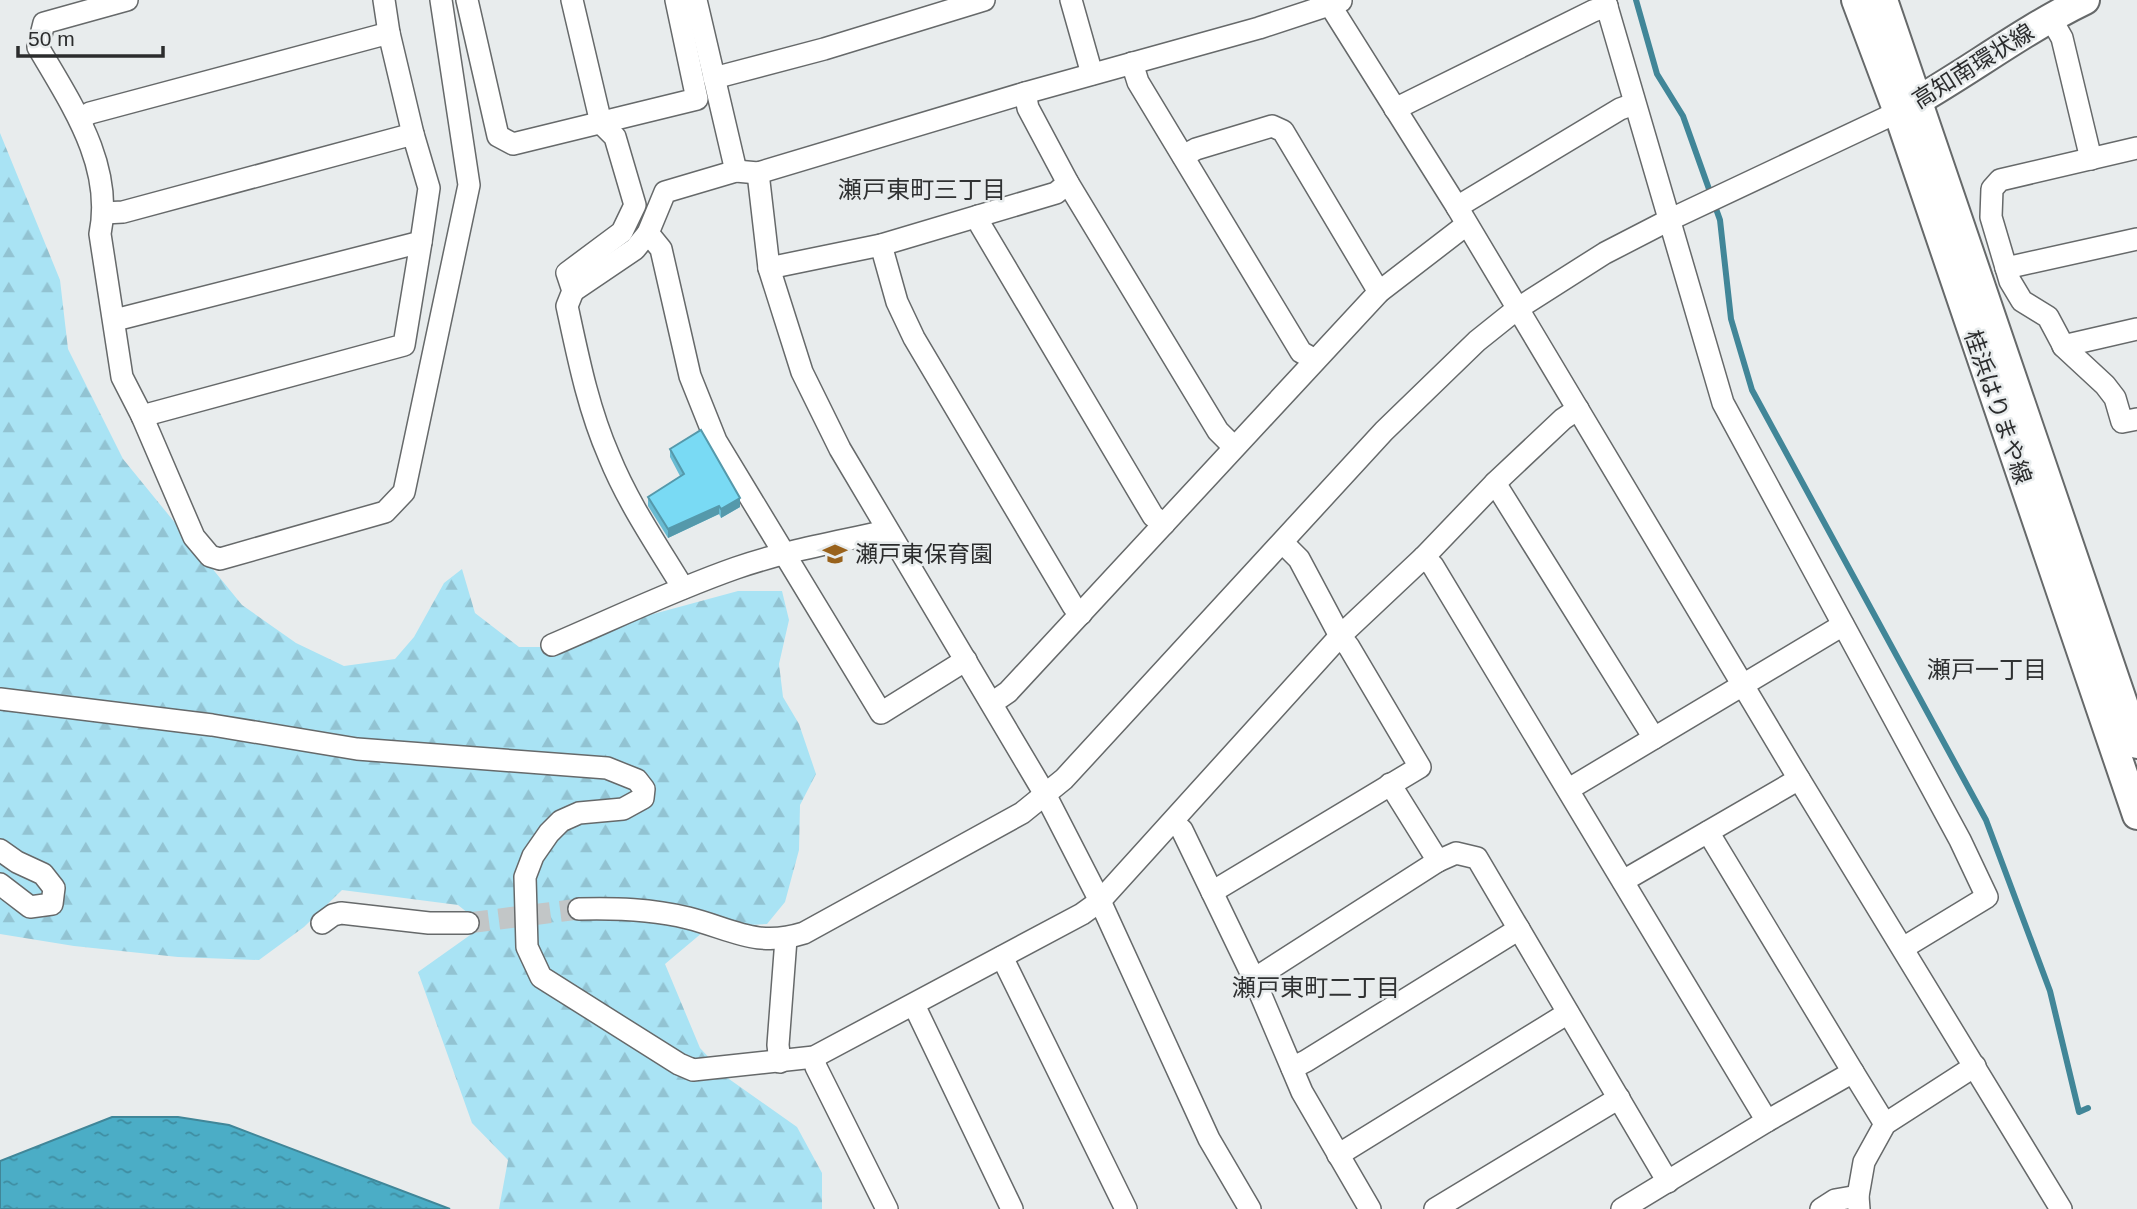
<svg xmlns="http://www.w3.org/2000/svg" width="2137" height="1209" font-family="Helvetica,'Noto Sans JP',sans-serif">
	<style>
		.forest { fill: url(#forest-firs) }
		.water { fill: url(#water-ripples); stroke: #418698; stroke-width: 2 }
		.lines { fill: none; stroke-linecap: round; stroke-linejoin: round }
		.stream { stroke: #418698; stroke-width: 6 }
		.minor-tunnel { stroke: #c2c6c7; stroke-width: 21; stroke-dasharray: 21 10; stroke-linecap: butt }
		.minor-casing { stroke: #66696a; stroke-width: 24 }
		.major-casing { stroke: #66696a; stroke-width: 32 }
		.minor { stroke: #fff; stroke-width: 21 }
		.major { stroke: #fff; stroke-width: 28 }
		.wall { fill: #68bbd2 }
		.shaded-wall { fill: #5599ab }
		.building { fill: #79daf4; stroke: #5599ab; stroke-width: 2 }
		.labels { text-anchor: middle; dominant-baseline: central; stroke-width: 5; stroke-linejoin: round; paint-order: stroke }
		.street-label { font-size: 23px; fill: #2b2c2d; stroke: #e8eced }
		.poi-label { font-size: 23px; fill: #2b2c2d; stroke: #e8eced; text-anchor: start }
		.neighbourhood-label { font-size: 24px; fill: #303233; stroke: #e8eced }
	</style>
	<defs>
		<pattern id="forest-firs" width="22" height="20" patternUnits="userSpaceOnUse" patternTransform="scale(1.75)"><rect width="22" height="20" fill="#a9e3f4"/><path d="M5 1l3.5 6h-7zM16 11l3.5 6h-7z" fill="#92c3d2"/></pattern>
		<pattern id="water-ripples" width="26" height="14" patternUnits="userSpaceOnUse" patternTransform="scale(1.75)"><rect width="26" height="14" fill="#4badc6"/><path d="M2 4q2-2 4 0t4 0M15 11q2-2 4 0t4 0" fill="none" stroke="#3f8da1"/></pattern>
	</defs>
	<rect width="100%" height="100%" fill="#e8eced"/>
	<path class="forest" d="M 0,133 L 60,280 L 68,349 L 123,459 L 242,605 L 296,643 L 344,666 L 395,659 L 414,637 L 444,583 L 462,569 L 475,613 L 519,647 L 567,647 L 598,629 L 738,591 L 782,591 L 789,620 L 779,664 L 783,697 L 799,724 L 816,774 L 800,805 L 799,850 L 785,902 L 767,924 L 709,927 L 665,964 L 700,1048 L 729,1079 L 797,1127 L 822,1173 L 822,1209 L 499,1209 L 508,1160 L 472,1123 L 418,972 L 473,933 L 473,917 L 458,905 L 342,890 L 304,927 L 259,960 L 178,957 L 74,946 L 0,934 Z"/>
	<path class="water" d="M 112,1117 L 178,1117 L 229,1125 L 450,1209 L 0,1209 L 0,1161 Z"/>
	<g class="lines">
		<path class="stream" d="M 1636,0 L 1657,74 L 1683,116 L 1720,220 L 1731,319 L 1752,390 L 1986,820 L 2050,991 L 2079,1112 L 2088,1108"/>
		<path class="minor-tunnel" d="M 468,923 L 579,909"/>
		<g class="minor-casing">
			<g id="minor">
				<path d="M 127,0 L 44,23 L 38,47 C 71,104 114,165 100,234 L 122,377 L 142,416 L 194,537 L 210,556 L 220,559 L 385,512 L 404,492 L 469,185 L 441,0"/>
				<path d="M 384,0 L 389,33"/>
				<path d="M 467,0 L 498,136 L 513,144 L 697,99 L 676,0"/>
				<path d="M 572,0 L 601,123 L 615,137 L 635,205 L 622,232 L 567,273 L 573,291 L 567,306 C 578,357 588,408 609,456 C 628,503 657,545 683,588"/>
				<path d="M 696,0 L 736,171"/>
				<path d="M 1071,0 L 1092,74"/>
				<path d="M 1605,0 L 1723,403 L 1960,840 L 1987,897 L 1903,948"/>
				<path d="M 1330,5 L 1457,207 L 1799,779 L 2061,1209"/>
				<path d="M 2050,17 L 2062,38 L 2091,159"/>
				<path d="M 1132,63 L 1138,82 L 1301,352 L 1315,360"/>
				<path d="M 714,78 L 824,49 L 984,0"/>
				<path d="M 1025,93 L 1028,108 L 1068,183 L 1218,431 L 1234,447"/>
				<path d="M 1395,109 L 1593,11 L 1607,6"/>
				<path d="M 80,119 L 90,113 L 389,33 L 413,134"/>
				<path d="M 2137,148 L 2000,180 L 1992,189 L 1991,217 L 2010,281 L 2022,301 L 2048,317 L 2064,347 L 2105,385 L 2115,398 L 2122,422 L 2137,419"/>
				<path d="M 1183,156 L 1196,149 L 1272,126 L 1283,131 L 1379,292"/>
				<path d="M 758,173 L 769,268 L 802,372 L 840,449 L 1046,796 L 1100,901 L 1209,1139 L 1250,1209"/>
				<path d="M 1457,207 L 1620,109 L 1634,104"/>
				<path d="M 104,213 L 123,212 L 413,134 L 429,188 L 421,242 L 115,320"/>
				<path d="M 978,216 L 981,226 L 1153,516 L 1164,524"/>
				<path d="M 648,233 L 661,249 L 690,376 L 716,441 L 881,713 L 966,660"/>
				<path d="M 881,245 L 897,302 L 914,338 L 1073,606 L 1081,614"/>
				<path d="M 769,268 L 881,245 L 1056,193 L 1068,183"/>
				<path d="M 2006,268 L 2137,239"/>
				<path d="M 573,291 L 635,249 L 648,233 L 665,192 L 736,171 L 758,173 L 1025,93 L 1259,28 L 1341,1"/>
				<path d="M 2063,346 L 2137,329"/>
				<path d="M 142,416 L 404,345 L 421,242"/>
				<path d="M 1495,483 L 1654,738"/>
				<path d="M 1424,557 L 1433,566 L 1767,1121"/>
				<path d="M 552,645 C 613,619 673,590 736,568 C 785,551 836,542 887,531"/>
				<path d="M 0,699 L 212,725 L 357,749 L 607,768 L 637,780 L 644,789 L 643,798 L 623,809 L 579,813 L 561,821 L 549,833 L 533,856 L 525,877 L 527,947 L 541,977 L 679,1064 L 693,1070 L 814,1057 L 1082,914 L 1100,901 L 1340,636 L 1424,557 L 1495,483 L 1563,419 L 1578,409"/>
				<path d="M 992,703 L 1008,692 L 1379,292 L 1466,225"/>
				<path d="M 1390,784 L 1438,861"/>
				<path d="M 1569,789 L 1843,625"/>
				<path d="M 1173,822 L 1182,830 L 1254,979 L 1302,1092 L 1370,1209"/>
				<path d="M 1708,832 L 1853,1072"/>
				<path d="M 0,850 L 17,862 L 43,874 L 54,888 L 52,904 L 30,907 L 0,884"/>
				<path d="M 1623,881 L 1799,779"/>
				<path d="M 1212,892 L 1420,767 L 1349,647 L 1340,636 L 1299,559 L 1283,543"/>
				<path d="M 579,909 C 616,908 651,909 688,918 C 732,929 756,948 804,933 L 1022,813 L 1064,779 L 1384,431 L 1477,341 L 1517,309 L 1605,253 L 1669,220 L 1898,112"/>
				<path d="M 322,923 L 333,915 L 341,913 L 429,923 L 468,923"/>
				<path d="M 1002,957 L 1126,1209"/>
				<path d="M 1254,979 L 1438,861 L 1456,853 L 1477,858 L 1668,1182"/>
				<path d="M 914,1005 L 1012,1209"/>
				<path d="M 814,1057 L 816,1067 L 887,1209"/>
				<path d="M 780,1062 L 778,1045 L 786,939"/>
				<path d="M 1292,1068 L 1306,1061 L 1519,929"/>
				<path d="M 1338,1155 L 1568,1013"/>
				<path d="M 1435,1209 L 1619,1098"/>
				<path d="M 1622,1209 L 1767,1121 L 1853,1072 L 1885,1124"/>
				<path d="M 1821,1209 L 1835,1200 L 1858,1196"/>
				<path d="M 1859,1209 L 1858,1196 L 1864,1162 L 1885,1124 L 1975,1066"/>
			</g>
		</g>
		<g class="major-casing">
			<g id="major">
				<path d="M 1856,0 L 1898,112 L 2137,815"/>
				<path d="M 1883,0 L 2137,744"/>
				<path d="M 1903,109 C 1965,75 2021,31 2085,0"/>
			</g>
		</g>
		<use href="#minor" class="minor"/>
		<use href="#major" class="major"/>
	</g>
	<path class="wall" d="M 670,449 L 740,507 L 721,518 L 719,514 L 668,538 L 648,506 L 648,497 L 680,476 L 670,457 Z"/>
	<g class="shaded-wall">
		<path d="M 740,498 L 740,507 L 721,518 L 721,509 Z"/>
		<path d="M 719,506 L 719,514 L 668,538 L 668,529 Z"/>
	</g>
	<path class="building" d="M 701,430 L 740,498 L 721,509 L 719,506 L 668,529 L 648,497 L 684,474 L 670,449 Z"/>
	<defs>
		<g id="school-bare" transform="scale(1.89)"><path d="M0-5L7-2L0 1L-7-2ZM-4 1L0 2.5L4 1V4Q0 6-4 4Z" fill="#99621c" stroke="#e8eced" stroke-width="2.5" paint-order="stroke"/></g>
	</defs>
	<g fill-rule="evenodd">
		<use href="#school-bare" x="835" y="554"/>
	</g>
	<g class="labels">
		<g class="street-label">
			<text transform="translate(1973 66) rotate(-32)">高知南環状線</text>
			<text transform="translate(1998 407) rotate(71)">桂浜はりまや線</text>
		</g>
		<g class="poi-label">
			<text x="855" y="554">瀬戸東保育園</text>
		</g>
		<g class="neighbourhood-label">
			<text x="922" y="189">瀬戸東町三丁目</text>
			<text x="1987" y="669">瀬戸一丁目</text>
			<text x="1316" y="987">瀬戸東町二丁目</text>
		</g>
	</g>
	<path d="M18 46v10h145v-10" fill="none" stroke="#2b2c2d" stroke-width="3.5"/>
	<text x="28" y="46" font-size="21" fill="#2b2c2d" stroke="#e8eced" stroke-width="5" paint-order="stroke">50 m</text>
</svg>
